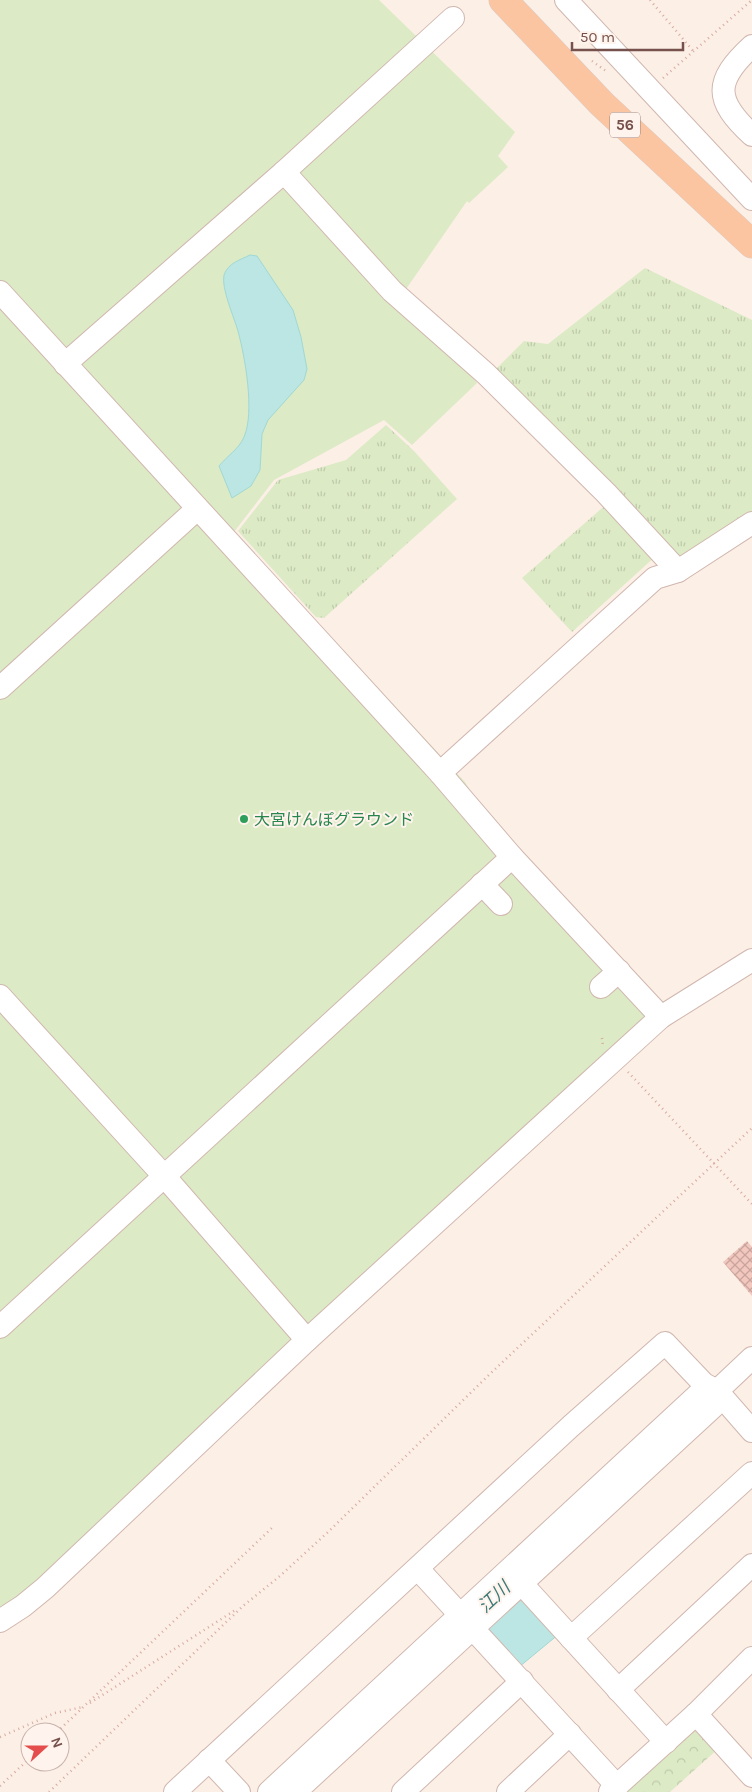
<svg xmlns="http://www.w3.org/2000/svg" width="752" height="1792" font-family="Karla,'Noto Sans JP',sans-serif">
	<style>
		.grass { fill: url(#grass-tufts) }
		.forest { fill: url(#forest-crowns) }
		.pitch { fill: #dceac5 }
		.water { fill: #bbe6e3; stroke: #a1d8d4 }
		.building { fill: url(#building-cross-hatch) }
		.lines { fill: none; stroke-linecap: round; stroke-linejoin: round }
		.minor-casing { stroke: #d0b7af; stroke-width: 24 }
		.major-casing { stroke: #d9cecd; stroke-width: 29 }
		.path { stroke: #d7aaa1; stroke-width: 2.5; stroke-dasharray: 1 4; stroke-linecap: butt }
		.minor { stroke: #fff; stroke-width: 22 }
		.major { stroke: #fac5a0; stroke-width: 28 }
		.leisure-dot { fill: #2e9e5b; stroke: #fff4ed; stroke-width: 2 }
		.labels { text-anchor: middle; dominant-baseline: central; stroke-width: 4; stroke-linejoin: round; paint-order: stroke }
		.shield { fill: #fff4ed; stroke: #9f827c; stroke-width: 1 }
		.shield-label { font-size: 15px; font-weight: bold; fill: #76514b }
		.leisure-label { font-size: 16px; fill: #27864d; stroke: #fff4ed; text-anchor: start }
		.water-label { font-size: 18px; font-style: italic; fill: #3e7b78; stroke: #fff4ed }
	</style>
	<defs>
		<pattern id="grass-tufts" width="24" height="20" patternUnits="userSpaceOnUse" patternTransform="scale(1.25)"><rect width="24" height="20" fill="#dceac5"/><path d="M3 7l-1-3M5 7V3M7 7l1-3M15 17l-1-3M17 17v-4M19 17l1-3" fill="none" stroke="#c0caab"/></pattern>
		<pattern id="forest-crowns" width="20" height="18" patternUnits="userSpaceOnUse" patternTransform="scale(1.25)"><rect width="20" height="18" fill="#dceac5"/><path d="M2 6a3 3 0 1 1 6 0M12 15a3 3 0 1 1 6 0" fill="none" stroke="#c0caab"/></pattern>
		<pattern id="building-cross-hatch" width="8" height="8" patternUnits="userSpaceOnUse" patternTransform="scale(1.25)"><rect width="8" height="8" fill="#f2c7be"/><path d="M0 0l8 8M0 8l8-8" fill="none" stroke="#c9a49c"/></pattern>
	</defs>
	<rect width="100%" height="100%" fill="#fcefe6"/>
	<g class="grass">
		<path d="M 645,268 L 752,320 L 752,515 L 681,562 L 491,374 L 524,341 L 548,344 Z"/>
		<path d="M 386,425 L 414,451 L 457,499 L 324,618 L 316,617 L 238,531 L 278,480 L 346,460 Z"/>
		<path d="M 609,502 L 657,555 L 572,632 L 522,578 Z"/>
	</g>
	<path class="forest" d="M 698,1725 L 719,1748 L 670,1792 L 626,1792 Z"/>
	<path class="pitch" d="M 0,0 L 379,0 L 515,132 L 498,156 L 508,167 L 469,203 L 467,201 L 404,292 L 477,383 L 412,445 L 384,420 L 274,480 L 234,532 L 465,782 L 512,857 L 650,1018 L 0,1615 Z"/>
	<g class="water">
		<path d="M 250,255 L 257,256 L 293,310 L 301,337 L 307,369 L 304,380 L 268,420 L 262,434 L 260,470 L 251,486 L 232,498 L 219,466 C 227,456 239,449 244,437 C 255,412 245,357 238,331 C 234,317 221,288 224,275 C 228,263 240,260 250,255 Z"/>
		<path d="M 523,1594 L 559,1634 L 519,1667 L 485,1630 Z"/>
	</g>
	<path class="building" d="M 747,1241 L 752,1247 L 752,1296 L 723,1262 Z"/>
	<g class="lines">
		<g class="minor-casing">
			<g id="minor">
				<path d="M 566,0 L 752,199"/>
				<path d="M 752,46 C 714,81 714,100 752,135"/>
				<path d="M 284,172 L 392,291 L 486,374 L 606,493 L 678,571"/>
				<path d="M 0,292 L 440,773 L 512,857 L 661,1017"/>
				<path d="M 65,364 L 284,172 L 453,18"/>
				<path d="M 0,688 L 197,509"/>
				<path d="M 440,773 L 655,578 L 678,571 L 752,523"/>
				<path d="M 482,884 L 501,904"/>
				<path d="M 601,987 L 619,971"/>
				<path d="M 0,996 L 165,1177 L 307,1340"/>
				<path d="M 0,1327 L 512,857"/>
				<path d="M 418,1569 L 617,1786"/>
				<path d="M 512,1573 L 666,1742"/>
				<path d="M 0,1621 L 23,1606 L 45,1588 L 307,1340 L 661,1017 L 752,960"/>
				<path d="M 571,1638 L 752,1473"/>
				<path d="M 618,1690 L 752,1565"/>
				<path d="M 696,1714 L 752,1776"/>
				<path d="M 209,1760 L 239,1792"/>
				<path d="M 175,1792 L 571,1426 L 665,1343 L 704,1384 L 717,1391 L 752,1431"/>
				<path d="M 269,1792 L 702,1391 L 709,1387"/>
				<path d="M 295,1792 L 713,1407 L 717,1391 L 752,1358"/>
				<path d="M 403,1792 L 522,1681"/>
				<path d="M 508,1792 L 570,1734"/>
				<path d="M 610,1792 L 696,1714 L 752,1658"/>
			</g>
		</g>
		<g class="major-casing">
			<path id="major" d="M 503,0 L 602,104 L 752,244"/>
		</g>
		<g class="path">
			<path d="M 650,0 L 694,52"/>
			<path d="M 592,61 L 606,71"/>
			<path d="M 663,78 L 752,0"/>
			<path d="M 602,1038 L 603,1046"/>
			<path d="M 628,1072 L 752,1204"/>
			<path d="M 90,1703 L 237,1609"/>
			<path d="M 57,1732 L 274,1526"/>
			<path d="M 0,1737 L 55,1713 L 83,1707"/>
			<path d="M 0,1786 L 30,1758"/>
			<path d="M 49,1792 L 243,1606 L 280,1576 L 327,1533 L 493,1371 L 752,1128"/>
		</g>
		<use href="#minor" class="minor"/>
		<use href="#major" class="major"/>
	</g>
	<circle class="leisure-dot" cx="244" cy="819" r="5"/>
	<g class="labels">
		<rect class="shield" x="610" y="112.5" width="30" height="25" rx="4"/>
		<g class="shield-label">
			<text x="625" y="125">56</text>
		</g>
		<g class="leisure-label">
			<text x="254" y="819">大宮けんぽグラウンド</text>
		</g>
		<g class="water-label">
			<text transform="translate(494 1597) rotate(-43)">江川</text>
		</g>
	</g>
	<g transform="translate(45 1747) rotate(69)"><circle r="24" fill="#fff4ed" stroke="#c8b3ac"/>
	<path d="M0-4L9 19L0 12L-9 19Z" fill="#e54d4c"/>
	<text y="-8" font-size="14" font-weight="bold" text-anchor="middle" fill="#76514b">N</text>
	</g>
	<path d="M572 42v8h111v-8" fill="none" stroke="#76514b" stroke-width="2.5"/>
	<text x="580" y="42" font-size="15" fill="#76514b" stroke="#fff4ed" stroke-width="4" paint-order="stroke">50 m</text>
</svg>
